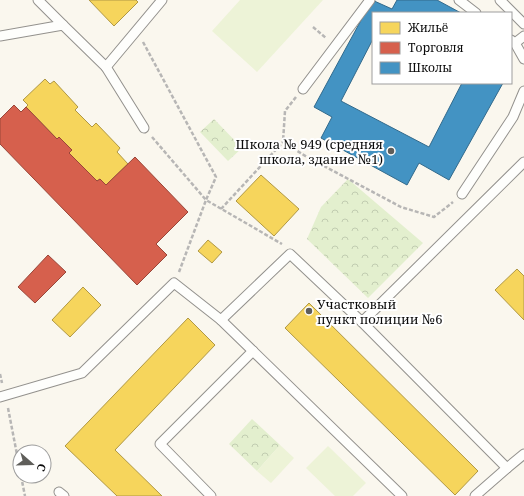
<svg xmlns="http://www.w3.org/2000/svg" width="524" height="496" font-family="'Noto Serif',serif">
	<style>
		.park { fill: url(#park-crowns) }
		.pitch { fill: #edf3d7 }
		.homes { fill: #f6d55c; stroke: #b09844 }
		.shops { fill: #d6604d; stroke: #994639 }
		.schools { fill: #4393c3; stroke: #326a8c }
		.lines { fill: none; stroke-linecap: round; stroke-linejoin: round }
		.lane-casing { stroke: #93918d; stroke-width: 11 }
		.path { stroke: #b7b6b5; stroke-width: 2.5; stroke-dasharray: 4 2; stroke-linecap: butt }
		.lane { stroke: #fefefc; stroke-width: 9 }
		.poi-dot { fill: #5f5e5a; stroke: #fff; stroke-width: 1.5 }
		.labels { text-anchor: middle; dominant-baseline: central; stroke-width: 4; stroke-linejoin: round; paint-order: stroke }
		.poi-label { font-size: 13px; fill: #0b0b0b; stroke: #fff; text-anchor: end }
	</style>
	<defs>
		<pattern id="park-crowns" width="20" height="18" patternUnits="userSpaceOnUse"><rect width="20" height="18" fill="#e3efce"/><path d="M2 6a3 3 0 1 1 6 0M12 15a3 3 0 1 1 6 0" fill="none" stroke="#c1ccb0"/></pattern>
	</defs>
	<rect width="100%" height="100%" fill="#faf7ee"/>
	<g class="park">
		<path d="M 214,119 L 242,148 L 228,161 L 200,132 Z"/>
		<path d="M 348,179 L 423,243 L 368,298 L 307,239 L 321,207 Z"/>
		<path d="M 252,419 L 280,445 L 257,471 L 229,444 Z"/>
	</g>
	<g class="pitch">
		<path d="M 240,0 L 323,0 L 257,72 L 212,31 Z"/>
		<path d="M 280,445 L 294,458 L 271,483 L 257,471 Z"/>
		<path d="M 328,446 L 366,483 L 353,496 L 335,496 L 306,468 Z"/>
	</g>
	<g class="homes">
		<path d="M 89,0 L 136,0 L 138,2 L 114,26 Z"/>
		<path d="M 45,79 L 50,84 L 54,81 L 78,107 L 75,110 L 92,127 L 96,123 L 120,148 L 117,152 L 128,164 L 106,185 L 100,179 L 97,181 L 69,153 L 72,150 L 59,137 L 57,139 L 26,107 L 28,105 L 23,100 Z"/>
		<path d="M 261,175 L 299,209 L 274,236 L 236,201 Z"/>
		<path d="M 208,240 L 222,252 L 212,263 L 198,251 Z"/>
		<path d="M 517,269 L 524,276 L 524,320 L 495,290 Z"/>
		<path d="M 83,287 L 101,305 L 70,337 L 52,320 Z"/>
		<path d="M 309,303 L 478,471 L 455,495 L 285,328 Z"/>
		<path d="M 188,318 L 215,345 L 115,450 L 162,496 L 117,496 L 65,446 Z"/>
	</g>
	<g class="shops">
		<path d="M 14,105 L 21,112 L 26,107 L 57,139 L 59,137 L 72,150 L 69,153 L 97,181 L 100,179 L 106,185 L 135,157 L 188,212 L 156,244 L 167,255 L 137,285 L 0,144 L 0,119 Z"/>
		<path d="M 48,255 L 66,272 L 35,303 L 18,287 Z"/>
	</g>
	<path class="schools" d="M 372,0 L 392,9 L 397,0 L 437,0 L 461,13 L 373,13 L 373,39 L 341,101 L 429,147 L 462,83 L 503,83 L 449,180 L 419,163 L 407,185 L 321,138 L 332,117 L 314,107 Z"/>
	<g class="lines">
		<g class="lane-casing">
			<g id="lane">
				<path d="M 38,0 L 63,25"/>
				<path d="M 459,0 L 476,13"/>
				<path d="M 500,0 L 524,24"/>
				<path d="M 0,36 L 63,25 L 106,67 L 162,0"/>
				<path d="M 511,40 L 515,43 L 524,36"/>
				<path d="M 515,43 L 524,59"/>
				<path d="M 106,67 L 144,128"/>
				<path d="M 303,89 L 370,0"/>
				<path d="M 462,194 L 513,117 L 524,91"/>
				<path d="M 221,320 L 402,496"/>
				<path d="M 362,322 L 507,468 L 475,496"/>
				<path d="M 0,397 L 82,373 L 174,283 L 221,320 L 290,254 L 362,322 L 524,162"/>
				<path d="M 507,468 L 524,454"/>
				<path d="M 59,492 L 64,496"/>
				<path d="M 211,496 L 160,444 L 253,351"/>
			</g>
		</g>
		<g class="path">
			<path d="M 313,27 L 326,38"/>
			<path d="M 143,42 L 216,177 L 206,200 L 282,244"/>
			<path d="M 296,97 L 285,111 L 283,142 L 307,157 L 401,207 L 434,217 L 453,202"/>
			<path d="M 152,137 L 206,200 L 179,272"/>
			<path d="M 221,209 L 283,142"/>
			<path d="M 0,374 L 2,383"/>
			<path d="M 8,408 L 20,470"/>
			<path d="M 21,476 L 25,496"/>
		</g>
		<use href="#lane" class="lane"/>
	</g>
	<g class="poi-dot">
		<circle cx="391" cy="151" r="4"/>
		<circle cx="309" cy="311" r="4"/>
	</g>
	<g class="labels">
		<g class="poi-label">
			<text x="383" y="144">Школа № 949 (средняя<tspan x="383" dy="15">школа, здание №1)</tspan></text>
			<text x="317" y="304" text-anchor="start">Участковый<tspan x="317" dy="15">пункт полиции №6</tspan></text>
		</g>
	</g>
	<rect x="372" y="12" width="140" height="72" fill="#ffffff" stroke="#9d9d9d"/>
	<rect x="380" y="22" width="20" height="12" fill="#f6d55c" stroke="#9d9d9d"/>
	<text x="408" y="32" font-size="12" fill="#0b0b0b">Жильё</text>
	<rect x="380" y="42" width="20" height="12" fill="#d6604d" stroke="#9d9d9d"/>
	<text x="408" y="52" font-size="12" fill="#0b0b0b">Торговля</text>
	<rect x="380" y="62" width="20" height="12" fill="#4393c3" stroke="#9d9d9d"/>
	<text x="408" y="72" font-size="12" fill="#0b0b0b">Школы</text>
	<g transform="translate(32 464) rotate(110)"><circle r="19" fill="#ffffff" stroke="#9d9d9d"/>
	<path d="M0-3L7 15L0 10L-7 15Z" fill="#5f5e5a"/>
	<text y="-6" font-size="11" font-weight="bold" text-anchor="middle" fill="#0b0b0b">С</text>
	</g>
</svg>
